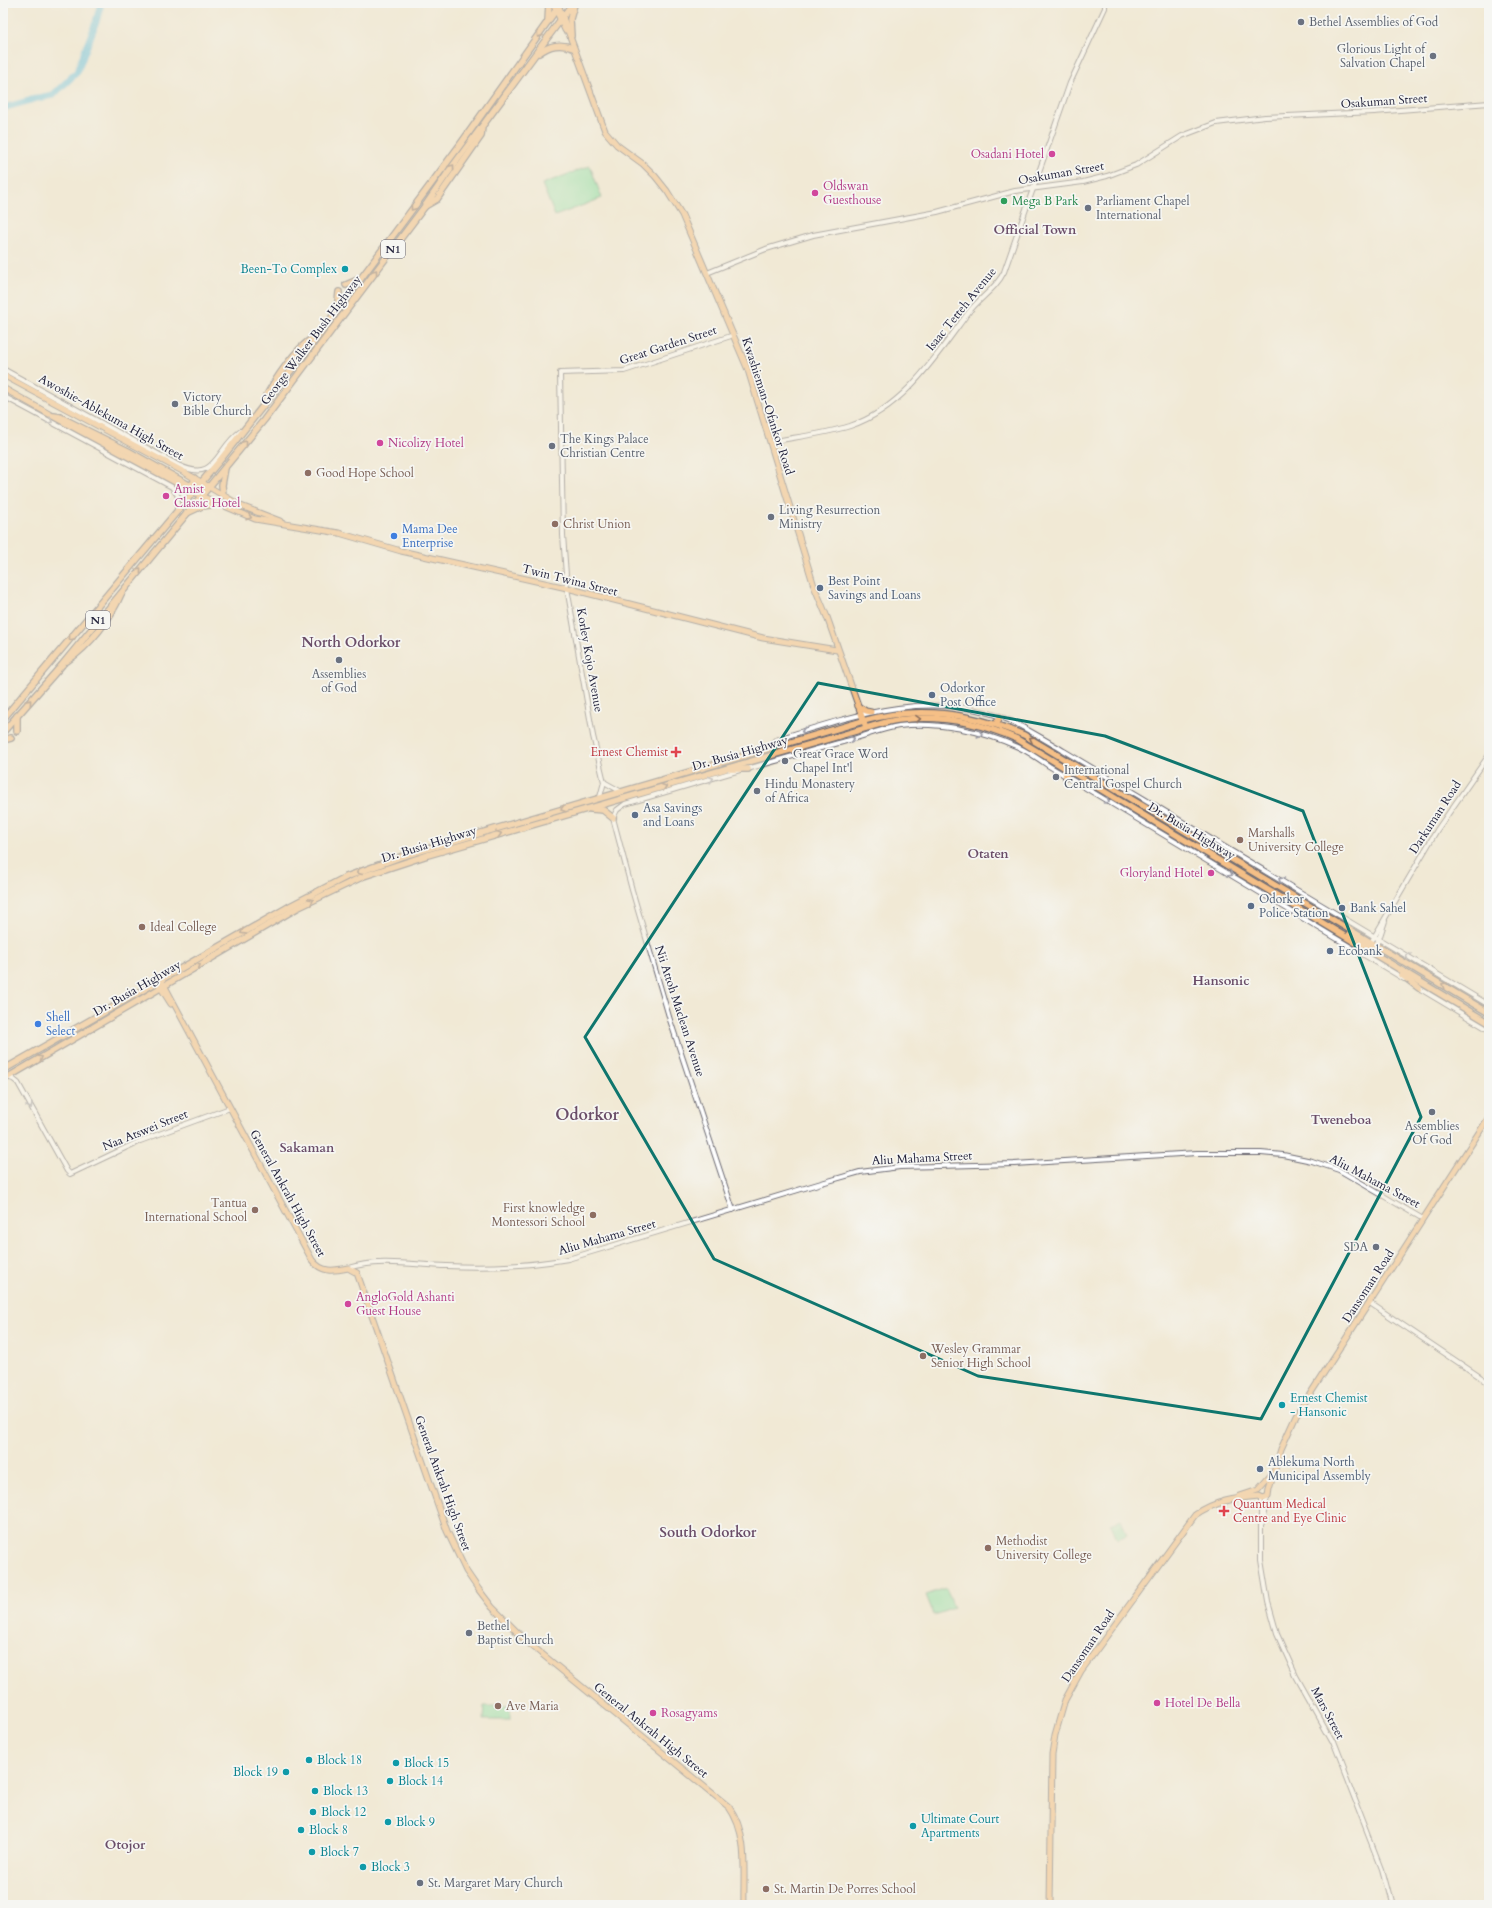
<svg xmlns="http://www.w3.org/2000/svg" width="1492" height="1908" font-family="Cardo,serif">
	<style>
		.green { fill: #86e0a6; stroke: #548170 }
		.lines { fill: none; stroke-linecap: round; stroke-linejoin: round }
		.river { stroke: #65c1e3; stroke-width: 7 }
		.minor-casing { stroke: #6a6871; stroke-width: 6 }
		.major-casing { stroke: #6a6871; stroke-width: 7 }
		.highway-casing { stroke: #6a6871; stroke-width: 8 }
		.minor { stroke: #fff; stroke-width: 4 }
		.major { stroke: #f5bf86; stroke-width: 5 }
		.highway { stroke: #f5bf86; stroke-width: 5.5 }
		.oneway { stroke: #8c7060 }
		.oneway2 { stroke: #9c9ca7 }
		.marked { fill: none; stroke: #0f766e; stroke-width: 3; stroke-linejoin: round }
		.worship-dot { fill: #6b7280; stroke: #f6f6f2; stroke-width: 1.5 }
		.hotel-dot { fill: #d1479c; stroke: #f6f6f2; stroke-width: 1.5 }
		.leisure-dot { fill: #2e9e5b; stroke: #f6f6f2; stroke-width: 1.5 }
		.culture-dot { fill: #0f9aa8; stroke: #f6f6f2; stroke-width: 1.5 }
		.education-dot { fill: #8d6e63; stroke: #f6f6f2; stroke-width: 1.5 }
		.shop-dot { fill: #3f7fe0; stroke: #f6f6f2; stroke-width: 1.5 }
		.service-dot { fill: #5c6f8a; stroke: #f6f6f2; stroke-width: 1.5 }
		.health-dot { fill: #e0444e; stroke: #f6f6f2; stroke-width: 1.5 }
		.labels { text-anchor: middle; dominant-baseline: central; stroke-width: 3.5; stroke-linejoin: round; paint-order: stroke }
		.shield { fill: #f6f6f2; stroke: #626272; stroke-width: 1 }
		.shield-label { font-size: 11px; font-weight: bold; fill: #22223b }
		.worship-label { font-size: 12px; fill: #5b616d; stroke: #f6f6f2; text-anchor: start }
		.street-label { font-size: 12px; fill: #22223b; stroke: #f6f6f2 }
		.hotel-label { font-size: 12px; fill: #b23c85; stroke: #f6f6f2; text-anchor: start }
		.leisure-label { font-size: 12px; fill: #27864d; stroke: #f6f6f2; text-anchor: start }
		.culture-label { font-size: 12px; fill: #0d838f; stroke: #f6f6f2; text-anchor: start }
		.education-label { font-size: 12px; fill: #785e54; stroke: #f6f6f2; text-anchor: start }
		.shop-label { font-size: 12px; fill: #366cbe; stroke: #f6f6f2; text-anchor: start }
		.service-label { font-size: 12px; fill: #4e5e75; stroke: #f6f6f2; text-anchor: start }
		.health-label { font-size: 12px; fill: #be3a42; stroke: #f6f6f2; text-anchor: end }
		.neighbourhood-label { font-size: 13px; font-weight: bold; fill: #6a4d68; stroke: #f6f6f2 }
		.quarter-label { font-size: 14px; font-weight: bold; fill: #6a4d68; stroke: #f6f6f2 }
		.district-label { font-size: 16px; font-weight: bold; fill: #6a4d68; stroke: #f6f6f2 }
	</style>
	<rect width="100%" height="100%" fill="#f6f6f2"/>
	<filter id="ink" filterUnits="userSpaceOnUse"><feTurbulence type="fractalNoise" baseFrequency=".025" numOctaves="2"/><feDisplacementMap in="SourceGraphic" scale="8" xChannelSelector="R" yChannelSelector="G"/><feConvolveMatrix kernelMatrix="1 2 1 2 8 2 1 2 1" color-interpolation-filters="sRGB"/></filter>
	<filter id="wash" filterUnits="userSpaceOnUse"><feTurbulence type="fractalNoise" baseFrequency=".012" numOctaves="4" result="noise"/><feDisplacementMap in="SourceGraphic" scale="16" xChannelSelector="R" yChannelSelector="G"/><feGaussianBlur stdDeviation="0.9" result="paint"/><feColorMatrix in="noise" values="0 0 0 0 0 0 0 0 0 0 0 0 0 0 0 0 0 1.4 0 .05"/><feComposite in="paint" operator="in"/></filter>
	<g filter="url(#wash)">
		<rect width="100%" height="100%" fill="#f1e9d5"/>
		<g class="green">
			<path d="M 590,166 L 602,198 L 555,216 L 542,184 Z"/>
			<path d="M 1121,1519 L 1127,1535 L 1117,1539 L 1111,1523 Z"/>
			<path d="M 946,1588 L 954,1608 L 934,1615 L 926,1595 Z"/>
			<path d="M 484,1706 L 510,1706 L 510,1720 L 483,1720 Z"/>
		</g>
		<g class="lines">
			<path class="river" d="M 3,108 L 38,98 L 53,95 L 77,72 L 96,22 L 101,3"/>
		</g>
	</g>
	<g filter="url(#ink)">
		<g class="lines">
			<g class="minor-casing">
				<g id="minor">
					<path d="M 707,273 L 766,249 L 813,235 L 937,212 L 1015,191 L 1083,182 L 1107,176 L 1136,165 L 1182,136 L 1216,123 L 1265,117 L 1374,112 L 1489,103"/>
					<path d="M 3,369 L 178,465 C 217,484 215,449 241,431"/>
					<path d="M 3,396 L 172,487 L 178,496 L 177,510"/>
					<path d="M 770,442 C 796,437 824,434 850,426 C 904,408 936,356 968,313 C 979,298 996,289 1004,272 L 1070,83 L 1105,8 L 1105,3"/>
					<path d="M 767,749 L 775,740 C 851,716 933,687 1011,721 C 1029,730 1047,741 1064,751 L 1489,1005"/>
					<path d="M 747,769 C 780,760 813,750 846,741 C 864,736 881,729 899,726 C 938,721 982,731 1018,747 C 1029,752 1039,759 1049,766 L 1404,979"/>
					<path d="M 604,782 L 620,791"/>
					<path d="M 600,797 L 604,782 L 593,736 L 567,588 L 563,535 L 560,373 L 624,371 L 734,335"/>
					<path d="M 1370,944 L 1437,830 L 1489,755"/>
					<path d="M 1371,953 L 1379,939 L 1385,921"/>
					<path d="M 1417,987 L 1489,1030"/>
					<path d="M 7,1077 L 13,1079 L 18,1083 L 67,1171 L 70,1174 L 140,1141 L 230,1108"/>
					<path d="M 733,1210 L 670,1020 L 632,890 L 613,818 L 617,810 L 625,804 L 740,770"/>
					<path d="M 348,1268 C 379,1258 414,1265 446,1266 C 488,1268 528,1266 568,1259 L 818,1184 L 860,1172 L 900,1167 L 1014,1164 L 1197,1153 L 1261,1153 L 1283,1155 L 1312,1161 L 1339,1170 L 1423,1219"/>
					<path d="M 1370,1303 L 1489,1383"/>
					<path d="M 1261,1498 L 1261,1560 L 1268,1602 L 1277,1634 L 1296,1676 L 1333,1742 L 1382,1868 L 1392,1905"/>
					<path d="M 1262,1523 L 1267,1497"/>
				</g>
			</g>
			<g class="major-casing">
				<g id="major">
					<path d="M 553,3 L 565,30"/>
					<path d="M 558,4 L 605,131 L 617,145 L 643,164 L 655,176 L 667,191 L 682,215 L 748,370 L 814,586 L 827,617 L 866,728"/>
					<path d="M 3,375 L 184,472 L 241,506 L 280,521"/>
					<path d="M 3,388 L 58,419 L 201,496 L 255,519 L 339,533 L 401,551 L 567,588 L 763,638 L 837,650"/>
					<path d="M 858,706 L 866,711 L 871,712"/>
					<path d="M 163,983 L 312,1260 C 322,1273 333,1271 348,1268 L 357,1273 L 447,1531 L 466,1571 L 479,1590 L 492,1607 L 526,1641 L 729,1807 C 749,1835 743,1872 744,1905"/>
					<path d="M 159,985 L 171,1004"/>
					<path d="M 1240,1496 L 1258,1490 L 1272,1474"/>
					<path d="M 1050,1905 L 1052,1754 L 1055,1735 L 1065,1700 L 1081,1671 L 1195,1515 C 1214,1501 1236,1498 1259,1496 L 1263,1498 L 1268,1496 L 1269,1489 L 1281,1449 L 1296,1416 L 1489,1117"/>
				</g>
			</g>
			<g class="highway-casing">
				<g id="highway">
					<path d="M 548,21 L 549,3"/>
					<path d="M 571,36 L 570,19 L 574,5"/>
					<path d="M 539,53 C 550,45 560,43 573,48"/>
					<path d="M 425,206 L 437,199 L 481,136 L 482,127"/>
					<path d="M 346,285 L 360,279"/>
					<path d="M 337,310 L 339,292"/>
					<path d="M 264,401 C 273,382 298,344 317,336"/>
					<path d="M 54,416 L 60,417 L 128,451 L 196,489 L 209,486"/>
					<path d="M 189,485 L 194,483 L 194,478"/>
					<path d="M 223,495 L 222,485 L 225,468"/>
					<path d="M 187,513 L 202,506 L 218,504"/>
					<path d="M 67,661 C 90,645 110,620 121,594"/>
					<path d="M 17,716 L 17,731"/>
					<path d="M 3,719 L 221,459 L 319,335 L 460,145 L 561,3"/>
					<path d="M 996,724 L 1000,717"/>
					<path d="M 3,732 L 62,665 L 264,420 L 425,206 L 447,174 L 573,3"/>
					<path d="M 3,740 L 11,738"/>
					<path d="M 1065,767 L 1066,777"/>
					<path d="M 730,769 L 748,769"/>
					<path d="M 591,809 L 603,810 L 613,818"/>
					<path d="M 1349,935 L 1369,946 L 1375,945"/>
					<path d="M 1402,975 L 1419,988"/>
					<path d="M 3,1070 L 292,905 L 346,877 L 403,856 L 863,721 C 918,705 972,713 1024,735 L 1489,1013"/>
					<path d="M 3,1080 L 297,908 L 364,876 L 428,855 L 887,722 C 932,713 975,721 1017,739 L 1489,1023"/>
				</g>
			</g>
			<use href="#minor" class="minor"/>
			<use href="#major" class="major"/>
			<use href="#highway" class="highway"/>
		</g>
		<defs><path id="oneway-chevron" d="M-2-3.5L2.5 0L-2 3.5" fill="none" stroke-width="1.6" stroke-linecap="round" stroke-linejoin="round"/></defs>
		<g class="oneway">
			<use href="#oneway-chevron" transform="translate(539 35) rotate(126)"/>
			<use href="#oneway-chevron" transform="translate(452 167) rotate(-53)"/>
			<use href="#oneway-chevron" transform="translate(413 208) rotate(126)"/>
			<use href="#oneway-chevron" transform="translate(375 272) rotate(-53)"/>
			<use href="#oneway-chevron" transform="translate(245 443) rotate(-50)"/>
			<use href="#oneway-chevron" transform="translate(249 517) rotate(18)"/>
			<use href="#oneway-chevron" transform="translate(139 570) rotate(-50)"/>
			<use href="#oneway-chevron" transform="translate(71 638) rotate(130)"/>
			<use href="#oneway-chevron" transform="translate(29 702) rotate(-49)"/>
			<use href="#oneway-chevron" transform="translate(918 719) rotate(-2)"/>
			<use href="#oneway-chevron" transform="translate(1032 739) rotate(-152)"/>
			<use href="#oneway-chevron" transform="translate(664 787) rotate(-17)"/>
			<use href="#oneway-chevron" transform="translate(563 809) rotate(163)"/>
			<use href="#oneway-chevron" transform="translate(499 834) rotate(-16)"/>
			<use href="#oneway-chevron" transform="translate(359 872) rotate(158)"/>
			<use href="#oneway-chevron" transform="translate(311 901) rotate(-27)"/>
			<use href="#oneway-chevron" transform="translate(243 932) rotate(151)"/>
			<use href="#oneway-chevron" transform="translate(198 966) rotate(-30)"/>
			<use href="#oneway-chevron" transform="translate(1444 985) rotate(-149)"/>
			<use href="#oneway-chevron" transform="translate(40 1058) rotate(-31)"/>
		</g>
		<g class="oneway2">
			<use href="#oneway-chevron" transform="translate(50 421) rotate(29)"/>
			<use href="#oneway-chevron" transform="translate(804 731) rotate(163)"/>
			<use href="#oneway-chevron" transform="translate(980 734) rotate(14)"/>
			<use href="#oneway-chevron" transform="translate(852 739) rotate(-16)"/>
			<use href="#oneway-chevron" transform="translate(711 779) rotate(-17)"/>
			<use href="#oneway-chevron" transform="translate(1107 801) rotate(31)"/>
			<use href="#oneway-chevron" transform="translate(1230 874) rotate(31)"/>
			<use href="#oneway-chevron" transform="translate(1281 880) rotate(-149)"/>
			<use href="#oneway-chevron" transform="translate(1408 956) rotate(-149)"/>
			<use href="#oneway-chevron" transform="translate(30 1106) rotate(61)"/>
		</g>
	</g>
	<path d="M0 0H1492V1908H0ZM 818,683 L 1105,736 L 1303,811 L 1421,1117 L 1261,1419 L 978,1376 L 714,1259 L 585,1037 Z" fill="#f1e9d5" fill-opacity=".55" fill-rule="evenodd"/>
	<path class="marked" d="M 818,683 L 1105,736 L 1303,811 L 1421,1117 L 1261,1419 L 978,1376 L 714,1259 L 585,1037 Z"/>
	<g class="worship-dot">
		<circle cx="1301" cy="22" r="4"/>
		<circle cx="1433" cy="56" r="4"/>
		<circle cx="1088" cy="208" r="4"/>
		<circle cx="175" cy="404" r="4"/>
		<circle cx="552" cy="446" r="4"/>
		<circle cx="771" cy="517" r="4"/>
		<circle cx="339" cy="660" r="4"/>
		<circle cx="785" cy="761" r="4"/>
		<circle cx="1056" cy="777" r="4"/>
		<circle cx="757" cy="791" r="4"/>
		<circle cx="1432" cy="1112" r="4"/>
		<circle cx="1376" cy="1247" r="4"/>
		<circle cx="469" cy="1633" r="4"/>
		<circle cx="420" cy="1883" r="4"/>
	</g>
	<g class="hotel-dot">
		<circle cx="1052" cy="154" r="4"/>
		<circle cx="815" cy="193" r="4"/>
		<circle cx="380" cy="443" r="4"/>
		<circle cx="166" cy="496" r="4"/>
		<circle cx="1211" cy="873" r="4"/>
		<circle cx="348" cy="1304" r="4"/>
		<circle cx="1157" cy="1703" r="4"/>
		<circle cx="653" cy="1713" r="4"/>
	</g>
	<circle class="leisure-dot" cx="1004" cy="201" r="4"/>
	<g class="culture-dot">
		<circle cx="345" cy="269" r="4"/>
		<circle cx="1282" cy="1405" r="4"/>
		<circle cx="309" cy="1760" r="4"/>
		<circle cx="396" cy="1763" r="4"/>
		<circle cx="286" cy="1772" r="4"/>
		<circle cx="390" cy="1781" r="4"/>
		<circle cx="315" cy="1791" r="4"/>
		<circle cx="313" cy="1812" r="4"/>
		<circle cx="388" cy="1822" r="4"/>
		<circle cx="913" cy="1826" r="4"/>
		<circle cx="301" cy="1830" r="4"/>
		<circle cx="312" cy="1852" r="4"/>
		<circle cx="363" cy="1867" r="4"/>
	</g>
	<g class="education-dot">
		<circle cx="308" cy="473" r="4"/>
		<circle cx="555" cy="524" r="4"/>
		<circle cx="1240" cy="840" r="4"/>
		<circle cx="142" cy="927" r="4"/>
		<circle cx="255" cy="1210" r="4"/>
		<circle cx="593" cy="1215" r="4"/>
		<circle cx="923" cy="1356" r="4"/>
		<circle cx="988" cy="1548" r="4"/>
		<circle cx="498" cy="1706" r="4"/>
		<circle cx="766" cy="1889" r="4"/>
	</g>
	<g class="shop-dot">
		<circle cx="394" cy="536" r="4"/>
		<circle cx="38" cy="1024" r="4"/>
	</g>
	<g class="service-dot">
		<circle cx="820" cy="588" r="4"/>
		<circle cx="932" cy="695" r="4"/>
		<circle cx="635" cy="815" r="4"/>
		<circle cx="1251" cy="906" r="4"/>
		<circle cx="1342" cy="908" r="4"/>
		<circle cx="1330" cy="951" r="4"/>
		<circle cx="1260" cy="1469" r="4"/>
	</g>
	<g class="health-dot">
		<path d="M674 746h4v4h4v4h-4v4h-4v-4h-4v-4h4z"/>
		<path d="M1222 1505h4v4h4v4h-4v4h-4v-4h-4v-4h4z"/>
	</g>
	<g class="labels">
		<g class="shield">
			<rect x="381" y="240" width="24" height="18" rx="3"/>
			<rect x="86" y="611" width="24" height="18" rx="3"/>
		</g>
		<g class="shield-label">
			<text x="393" y="249">N1</text>
			<text x="98" y="620">N1</text>
		</g>
		<g class="worship-label">
			<text x="1309" y="22">Bethel Assemblies of God</text>
			<text x="1425" y="49" text-anchor="end">Glorious Light of<tspan x="1425" dy="14">Salvation Chapel</tspan></text>
			<text x="1096" y="201">Parliament Chapel<tspan x="1096" dy="14">International</tspan></text>
			<text x="183" y="397">Victory<tspan x="183" dy="14">Bible Church</tspan></text>
			<text x="560" y="439">The Kings Palace<tspan x="560" dy="14">Christian Centre</tspan></text>
			<text x="779" y="510">Living Resurrection<tspan x="779" dy="14">Ministry</tspan></text>
			<text x="339" y="674" text-anchor="middle">Assemblies<tspan x="339" dy="14">of God</tspan></text>
			<text x="793" y="754">Great Grace Word<tspan x="793" dy="14">Chapel Int'l</tspan></text>
			<text x="1064" y="770">International<tspan x="1064" dy="14">Central Gospel Church</tspan></text>
			<text x="765" y="784">Hindu Monastery<tspan x="765" dy="14">of Africa</tspan></text>
			<text x="1432" y="1126" text-anchor="middle">Assemblies<tspan x="1432" dy="14">Of God</tspan></text>
			<text x="1368" y="1247" text-anchor="end">SDA</text>
			<text x="477" y="1626">Bethel<tspan x="477" dy="14">Baptist Church</tspan></text>
			<text x="428" y="1883">St. Margaret Mary Church</text>
		</g>
		<g class="street-label">
			<text transform="translate(1384 101) rotate(-4)">Osakuman Street</text>
			<text transform="translate(1061 173) rotate(-10)">Osakuman Street</text>
			<text transform="translate(961 309) rotate(-51)">Isaac Tetteh Avenue</text>
			<text transform="translate(311 340) rotate(-53)">George Walker Bush Highway</text>
			<text transform="translate(668 345) rotate(-18)">Great Garden Street</text>
			<text transform="translate(768 406) rotate(72)">Kwashieman-Ofankor Road</text>
			<text transform="translate(111 417) rotate(29)">Awoshie-Ablekuma High Street</text>
			<text transform="translate(570 580) rotate(14)">Twin Twina Street</text>
			<text transform="translate(590 660) rotate(80)">Korley Kojo Avenue</text>
			<text transform="translate(740 753) rotate(-16)">Dr. Busia Highway</text>
			<text transform="translate(1435 817) rotate(-57)">Darkuman Road</text>
			<text transform="translate(1192 831) rotate(31)">Dr. Busia Highway</text>
			<text transform="translate(429 844) rotate(-17)">Dr. Busia Highway</text>
			<text transform="translate(137 988) rotate(-30)">Dr. Busia Highway</text>
			<text transform="translate(680 1011) rotate(72)">Nii Attoh Maclean Avenue</text>
			<text transform="translate(145 1130) rotate(-22)">Naa Atswei Street</text>
			<text transform="translate(922 1158) rotate(-3)">Aliu Mahama Street</text>
			<text transform="translate(1375 1181) rotate(28)">Aliu Mahama Street</text>
			<text transform="translate(288 1193) rotate(61)">General Ankrah High Street</text>
			<text transform="translate(607 1237) rotate(-16)">Aliu Mahama Street</text>
			<text transform="translate(1368 1286) rotate(-57)">Dansoman Road</text>
			<text transform="translate(443 1483) rotate(70)">General Ankrah High Street</text>
			<text transform="translate(1088 1646) rotate(-56)">Dansoman Road</text>
			<text transform="translate(1328 1713) rotate(62)">Mars Street</text>
			<text transform="translate(651 1730) rotate(39)">General Ankrah High Street</text>
		</g>
		<g class="hotel-label">
			<text x="1044" y="154" text-anchor="end">Osadani Hotel</text>
			<text x="823" y="186">Oldswan<tspan x="823" dy="14">Guesthouse</tspan></text>
			<text x="388" y="443">Nicolizy Hotel</text>
			<text x="174" y="489">Amist<tspan x="174" dy="14">Classic Hotel</tspan></text>
			<text x="1203" y="873" text-anchor="end">Gloryland Hotel</text>
			<text x="356" y="1297">AngloGold Ashanti<tspan x="356" dy="14">Guest House</tspan></text>
			<text x="1165" y="1703">Hotel De Bella</text>
			<text x="661" y="1713">Rosagyams</text>
		</g>
		<g class="leisure-label">
			<text x="1012" y="201">Mega B Park</text>
		</g>
		<g class="culture-label">
			<text x="337" y="269" text-anchor="end">Been-To Complex</text>
			<text x="1290" y="1398">Ernest Chemist<tspan x="1290" dy="14">- Hansonic</tspan></text>
			<text x="317" y="1760">Block 18</text>
			<text x="404" y="1763">Block 15</text>
			<text x="278" y="1772" text-anchor="end">Block 19</text>
			<text x="398" y="1781">Block 14</text>
			<text x="323" y="1791">Block 13</text>
			<text x="321" y="1812">Block 12</text>
			<text x="921" y="1819">Ultimate Court<tspan x="921" dy="14">Apartments</tspan></text>
			<text x="396" y="1822">Block 9</text>
			<text x="309" y="1830">Block 8</text>
			<text x="320" y="1852">Block 7</text>
			<text x="371" y="1867">Block 3</text>
		</g>
		<g class="education-label">
			<text x="316" y="473">Good Hope School</text>
			<text x="563" y="524">Christ Union</text>
			<text x="1248" y="833">Marshalls<tspan x="1248" dy="14">University College</tspan></text>
			<text x="150" y="927">Ideal College</text>
			<text x="247" y="1203" text-anchor="end">Tantua<tspan x="247" dy="14">International School</tspan></text>
			<text x="585" y="1208" text-anchor="end">First knowledge<tspan x="585" dy="14">Montessori School</tspan></text>
			<text x="931" y="1349">Wesley Grammar<tspan x="931" dy="14">Senior High School</tspan></text>
			<text x="996" y="1541">Methodist<tspan x="996" dy="14">University College</tspan></text>
			<text x="506" y="1706">Ave Maria</text>
			<text x="774" y="1889">St. Martin De Porres School</text>
		</g>
		<g class="shop-label">
			<text x="402" y="529">Mama Dee<tspan x="402" dy="14">Enterprise</tspan></text>
			<text x="46" y="1017">Shell<tspan x="46" dy="14">Select</tspan></text>
		</g>
		<g class="service-label">
			<text x="828" y="581">Best Point<tspan x="828" dy="14">Savings and Loans</tspan></text>
			<text x="940" y="688">Odorkor<tspan x="940" dy="14">Post Office</tspan></text>
			<text x="643" y="808">Asa Savings<tspan x="643" dy="14">and Loans</tspan></text>
			<text x="1259" y="899">Odorkor<tspan x="1259" dy="14">Police Station</tspan></text>
			<text x="1350" y="908">Bank Sahel</text>
			<text x="1338" y="951">Ecobank</text>
			<text x="1268" y="1462">Ablekuma North<tspan x="1268" dy="14">Municipal Assembly</tspan></text>
		</g>
		<g class="health-label">
			<text x="668" y="752">Ernest Chemist</text>
			<text x="1233" y="1504" text-anchor="start">Quantum Medical<tspan x="1233" dy="14">Centre and Eye Clinic</tspan></text>
		</g>
		<g class="neighbourhood-label">
			<text x="1035" y="230">Official Town</text>
			<text x="988" y="854">Otaten</text>
			<text x="1221" y="981">Hansonic</text>
			<text x="1341" y="1120">Tweneboa</text>
			<text x="307" y="1148">Sakaman</text>
			<text x="125" y="1845">Otojor</text>
		</g>
		<g class="quarter-label">
			<text x="351" y="642">North Odorkor</text>
			<text x="708" y="1532">South Odorkor</text>
		</g>
		<g class="district-label">
			<text x="587" y="1115">Odorkor</text>
		</g>
	</g>
	<rect width="1492" height="1908" fill="none" stroke="#f6f6f2" stroke-width="16"/>
</svg>
